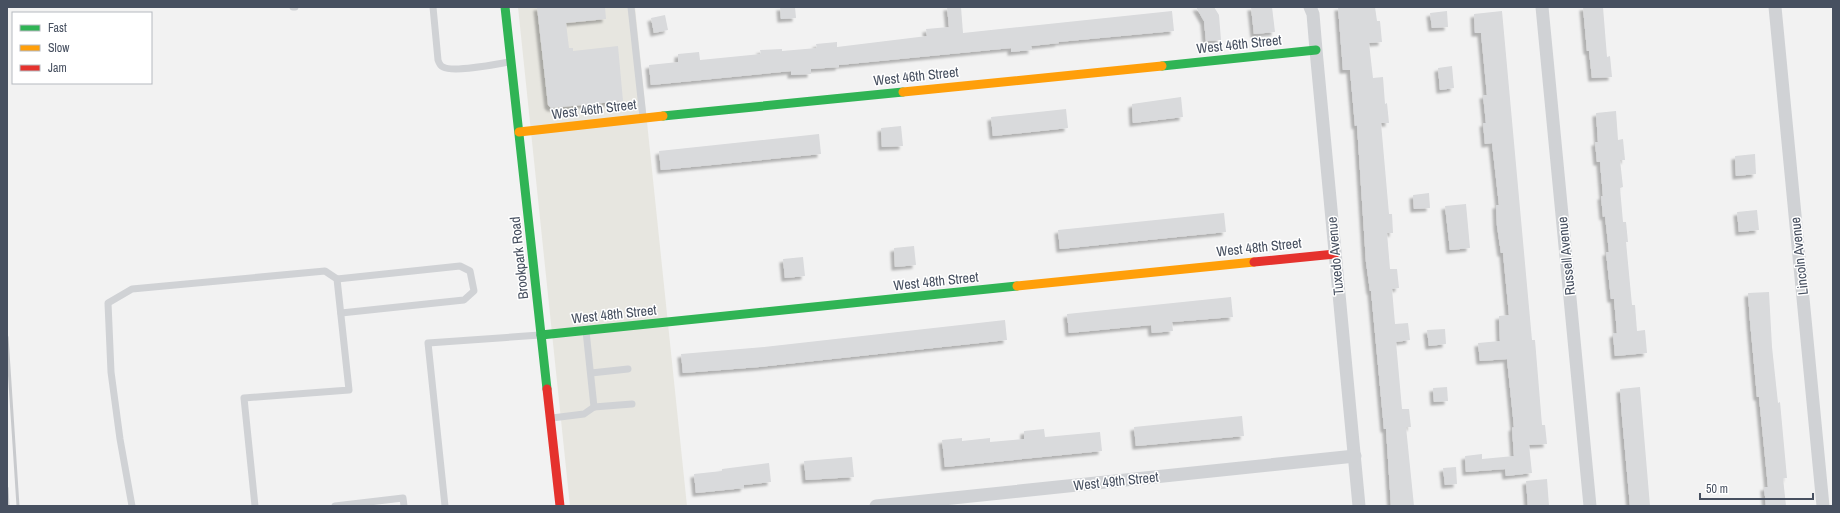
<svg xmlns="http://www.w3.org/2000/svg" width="1840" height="513" font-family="'Archivo Narrow',sans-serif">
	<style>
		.commercial { fill: #e7e6e0 }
		.building { fill: #d9dadc; filter: url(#shadow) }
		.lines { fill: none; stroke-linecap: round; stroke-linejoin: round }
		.lane { stroke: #d0d2d5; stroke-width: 7 }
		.street { stroke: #d0d2d5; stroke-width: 13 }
		.fast { stroke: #30b455; stroke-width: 9 }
		.slow { stroke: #ff9f0a; stroke-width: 9 }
		.jam { stroke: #e5322d; stroke-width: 9 }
		.rail { stroke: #c8cacd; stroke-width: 3 }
		.labels { text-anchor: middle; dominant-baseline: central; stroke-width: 3; stroke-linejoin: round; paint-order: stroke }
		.street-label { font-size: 14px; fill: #475060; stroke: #fff }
	</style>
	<defs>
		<filter id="shadow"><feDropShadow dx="-3.5" dy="3.5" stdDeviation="1" flood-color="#0004"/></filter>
	</defs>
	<rect width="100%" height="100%" fill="#f2f2f2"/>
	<path class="commercial" d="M 518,7 L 635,7 L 687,506 L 570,506 Z"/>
	<g class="building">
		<path d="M 537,7 L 605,7 L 606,19 L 566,23 L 569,48 L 573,48 L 573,51 L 618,46 L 623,101 L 551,108 L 548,105 Z"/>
		<path d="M 780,7 L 795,7 L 796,18 L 781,19 Z"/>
		<path d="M 947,7 L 961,7 L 963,33 L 1172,11 L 1174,31 L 1058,42 L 1059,43 L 1031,46 L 1032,50 L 1011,52 L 1011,48 L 839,65 L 839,67 L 811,69 L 811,74 L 791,75 L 791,71 L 651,85 L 649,65 L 678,62 L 678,54 L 699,52 L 700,60 L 761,54 L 760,50 L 782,49 L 782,51 L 817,48 L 816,44 L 837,42 L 837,47 L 927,36 L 926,29 L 949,27 Z"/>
		<path d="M 1196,7 L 1214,7 L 1219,15 L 1221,40 L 1206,41 L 1204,21 Z"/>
		<path d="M 1251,7 L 1272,7 L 1275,32 L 1254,34 Z"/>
		<path d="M 1338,7 L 1375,7 L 1377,21 L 1380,21 L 1382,42 L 1369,43 L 1373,78 L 1383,77 L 1385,104 L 1387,103 L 1389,123 L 1381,123 L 1389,214 L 1392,214 L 1393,233 L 1387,233 L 1390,269 L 1397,269 L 1399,288 L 1392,289 L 1395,324 L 1408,323 L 1410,340 L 1396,342 L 1402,409 L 1409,409 L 1411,427 L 1406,427 L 1414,506 L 1391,506 L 1386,429 L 1384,429 L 1371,291 L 1370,291 L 1366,262 L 1357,125 L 1355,126 L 1350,70 L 1343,70 Z"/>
		<path d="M 1583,7 L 1603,7 L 1607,57 L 1610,56 L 1612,77 L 1592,78 L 1589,51 L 1587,51 Z"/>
		<path d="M 1447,11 L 1448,27 L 1432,28 L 1430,13 Z"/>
		<path d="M 1502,11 L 1532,340 L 1535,340 L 1542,425 L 1545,425 L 1547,444 L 1529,445 L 1532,473 L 1506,476 L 1505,469 L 1466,472 L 1465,456 L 1482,454 L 1482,459 L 1514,456 L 1512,428 L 1514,427 L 1507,359 L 1480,361 L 1478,343 L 1500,341 L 1499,316 L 1509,315 L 1503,253 L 1501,253 L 1497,226 L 1496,205 L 1499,205 L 1492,143 L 1485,144 L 1483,123 L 1486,123 L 1483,95 L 1487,95 L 1481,33 L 1475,33 L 1474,14 Z"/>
		<path d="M 665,15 L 668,30 L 654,33 L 651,18 Z"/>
		<path d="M 1452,66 L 1454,88 L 1440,90 L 1438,68 Z"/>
		<path d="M 1181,97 L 1183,117 L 1133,123 L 1132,104 Z"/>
		<path d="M 1066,109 L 1068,128 L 993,136 L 991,117 Z"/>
		<path d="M 1616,111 L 1618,140 L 1623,139 L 1625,160 L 1620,160 L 1623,187 L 1620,188 L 1623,222 L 1626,222 L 1628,242 L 1626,242 L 1632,305 L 1635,305 L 1637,331 L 1645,330 L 1647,353 L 1615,356 L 1613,334 L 1617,333 L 1614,299 L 1611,299 L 1606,252 L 1609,252 L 1605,216 L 1603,217 L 1601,196 L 1603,196 L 1600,162 L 1597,162 L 1595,142 L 1598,142 L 1596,113 Z"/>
		<path d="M 901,126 L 903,146 L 882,147 L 881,128 Z"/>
		<path d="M 819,134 L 821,154 L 661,170 L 659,151 Z"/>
		<path d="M 1755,154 L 1756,174 L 1736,176 L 1735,156 Z"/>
		<path d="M 1429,193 L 1430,208 L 1414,209 L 1413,195 Z"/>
		<path d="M 1466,204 L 1470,248 L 1450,250 L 1445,206 Z"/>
		<path d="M 1757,210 L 1759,230 L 1739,232 L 1737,212 Z"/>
		<path d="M 1224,213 L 1226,232 L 1060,249 L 1058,230 Z"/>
		<path d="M 914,246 L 916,265 L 895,267 L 894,248 Z"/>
		<path d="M 803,257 L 805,276 L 785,278 L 783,259 Z"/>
		<path d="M 1769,292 L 1772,347 L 1778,403 L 1780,402 L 1787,478 L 1783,478 L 1786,506 L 1766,506 L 1764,487 L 1768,487 L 1759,397 L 1757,397 L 1750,321 L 1748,293 Z"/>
		<path d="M 1231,297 L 1233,317 L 1172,322 L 1173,331 L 1152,333 L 1151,325 L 1069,333 L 1067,314 Z"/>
		<path d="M 1005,320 L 1007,340 L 759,367 L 683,373 L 681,354 L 764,347 Z"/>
		<path d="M 1445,329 L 1446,344 L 1429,346 L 1427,330 Z"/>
		<path d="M 1447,387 L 1448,401 L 1434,402 L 1433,388 Z"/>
		<path d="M 1640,387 L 1644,435 L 1650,506 L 1630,506 L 1622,417 L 1620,389 Z"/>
		<path d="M 1242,416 L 1244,436 L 1136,446 L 1134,427 Z"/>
		<path d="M 1044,429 L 1045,437 L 1100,432 L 1102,451 L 945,467 L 942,440 L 962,438 L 962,441 L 990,438 L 990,442 L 1024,439 L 1024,431 Z"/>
		<path d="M 852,457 L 854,477 L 806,480 L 804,461 Z"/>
		<path d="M 769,463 L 771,482 L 744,485 L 744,488 L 696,493 L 694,474 L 722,471 L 722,469 Z"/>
		<path d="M 1456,467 L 1457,484 L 1445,485 L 1443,468 Z"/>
		<path d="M 1547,479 L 1549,506 L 1528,506 L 1526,481 Z"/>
	</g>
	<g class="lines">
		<g class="lane">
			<path d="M 293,7 L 295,7"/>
			<path d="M 433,7 L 438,60 C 439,63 440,66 443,67 C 454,73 496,64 509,62"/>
			<path d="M 631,7 L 643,117"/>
			<path d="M 337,279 L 460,266 L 470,271 L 474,291 L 464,300 L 341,313"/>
			<path d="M 586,331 L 594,407"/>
			<path d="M 591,373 L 628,369"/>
			<path d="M 552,418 L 584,414 L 594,407 L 632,404"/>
			<path d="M 132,506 L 120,439 L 111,372 L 108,303 L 132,289 L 325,271 L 337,279 L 349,390 L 244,398 L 255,506"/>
			<path d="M 335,506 L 403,498 L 404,506"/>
			<path d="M 445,506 L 428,343 L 540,335"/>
		</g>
		<g class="street">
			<path d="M 1310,7 L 1313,14 L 1316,50 L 1359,506"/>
			<path d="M 1542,7 L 1590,506"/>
			<path d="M 1775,7 L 1823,506"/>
			<path d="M 876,506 L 1355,456"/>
		</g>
		<g class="fast">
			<path d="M 505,7 L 547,389"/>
			<path d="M 1162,66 L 1316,50"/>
			<path d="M 663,116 L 903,92"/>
			<path d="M 541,335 L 1017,286"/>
		</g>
		<g class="slow">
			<path d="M 903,92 L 1162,66"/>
			<path d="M 519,132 L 663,116"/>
			<path d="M 1017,286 L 1254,262"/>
		</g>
		<g class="jam">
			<path d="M 1254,262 L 1335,254"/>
			<path d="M 547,389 L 560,506"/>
		</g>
		<g class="rail">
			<path d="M 7,337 L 18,506"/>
			<path d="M 7,488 L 8,506"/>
		</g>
	</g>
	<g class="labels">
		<g class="street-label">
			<text transform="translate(1239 44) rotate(-6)">West 46th Street</text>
			<text transform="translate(916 76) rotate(-6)">West 46th Street</text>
			<text transform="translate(594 109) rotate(-7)">West 46th Street</text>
			<text transform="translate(1259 247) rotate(-6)">West 48th Street</text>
			<text transform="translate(1335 256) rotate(-95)">Tuxedo Avenue</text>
			<text transform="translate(1566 256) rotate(-96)">Russell Avenue</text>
			<text transform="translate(1799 256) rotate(-96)">Lincoln Avenue</text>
			<text transform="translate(519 258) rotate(-96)">Brookpark Road</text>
			<text transform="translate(936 281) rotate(-6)">West 48th Street</text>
			<text transform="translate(614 314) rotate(-6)">West 48th Street</text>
			<text transform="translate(1116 481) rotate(-6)">West 49th Street</text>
		</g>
	</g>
	<rect width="1840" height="513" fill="none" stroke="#475060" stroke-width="16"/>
	<rect x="12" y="12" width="140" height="72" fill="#ffffff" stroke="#b5b9bf"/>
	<rect x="20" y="25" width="20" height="6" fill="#30b455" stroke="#b5b9bf"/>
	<text x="48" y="32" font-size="12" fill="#475060">Fast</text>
	<rect x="20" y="45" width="20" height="6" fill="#ff9f0a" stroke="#b5b9bf"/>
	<text x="48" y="52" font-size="12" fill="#475060">Slow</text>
	<rect x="20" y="65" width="20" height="6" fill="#e5322d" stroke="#b5b9bf"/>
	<text x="48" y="72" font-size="12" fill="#475060">Jam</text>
	<path d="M1700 493v6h113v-6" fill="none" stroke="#475060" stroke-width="2"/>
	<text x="1706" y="493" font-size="12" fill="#475060" stroke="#ffffff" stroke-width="3" paint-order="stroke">50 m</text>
</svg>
